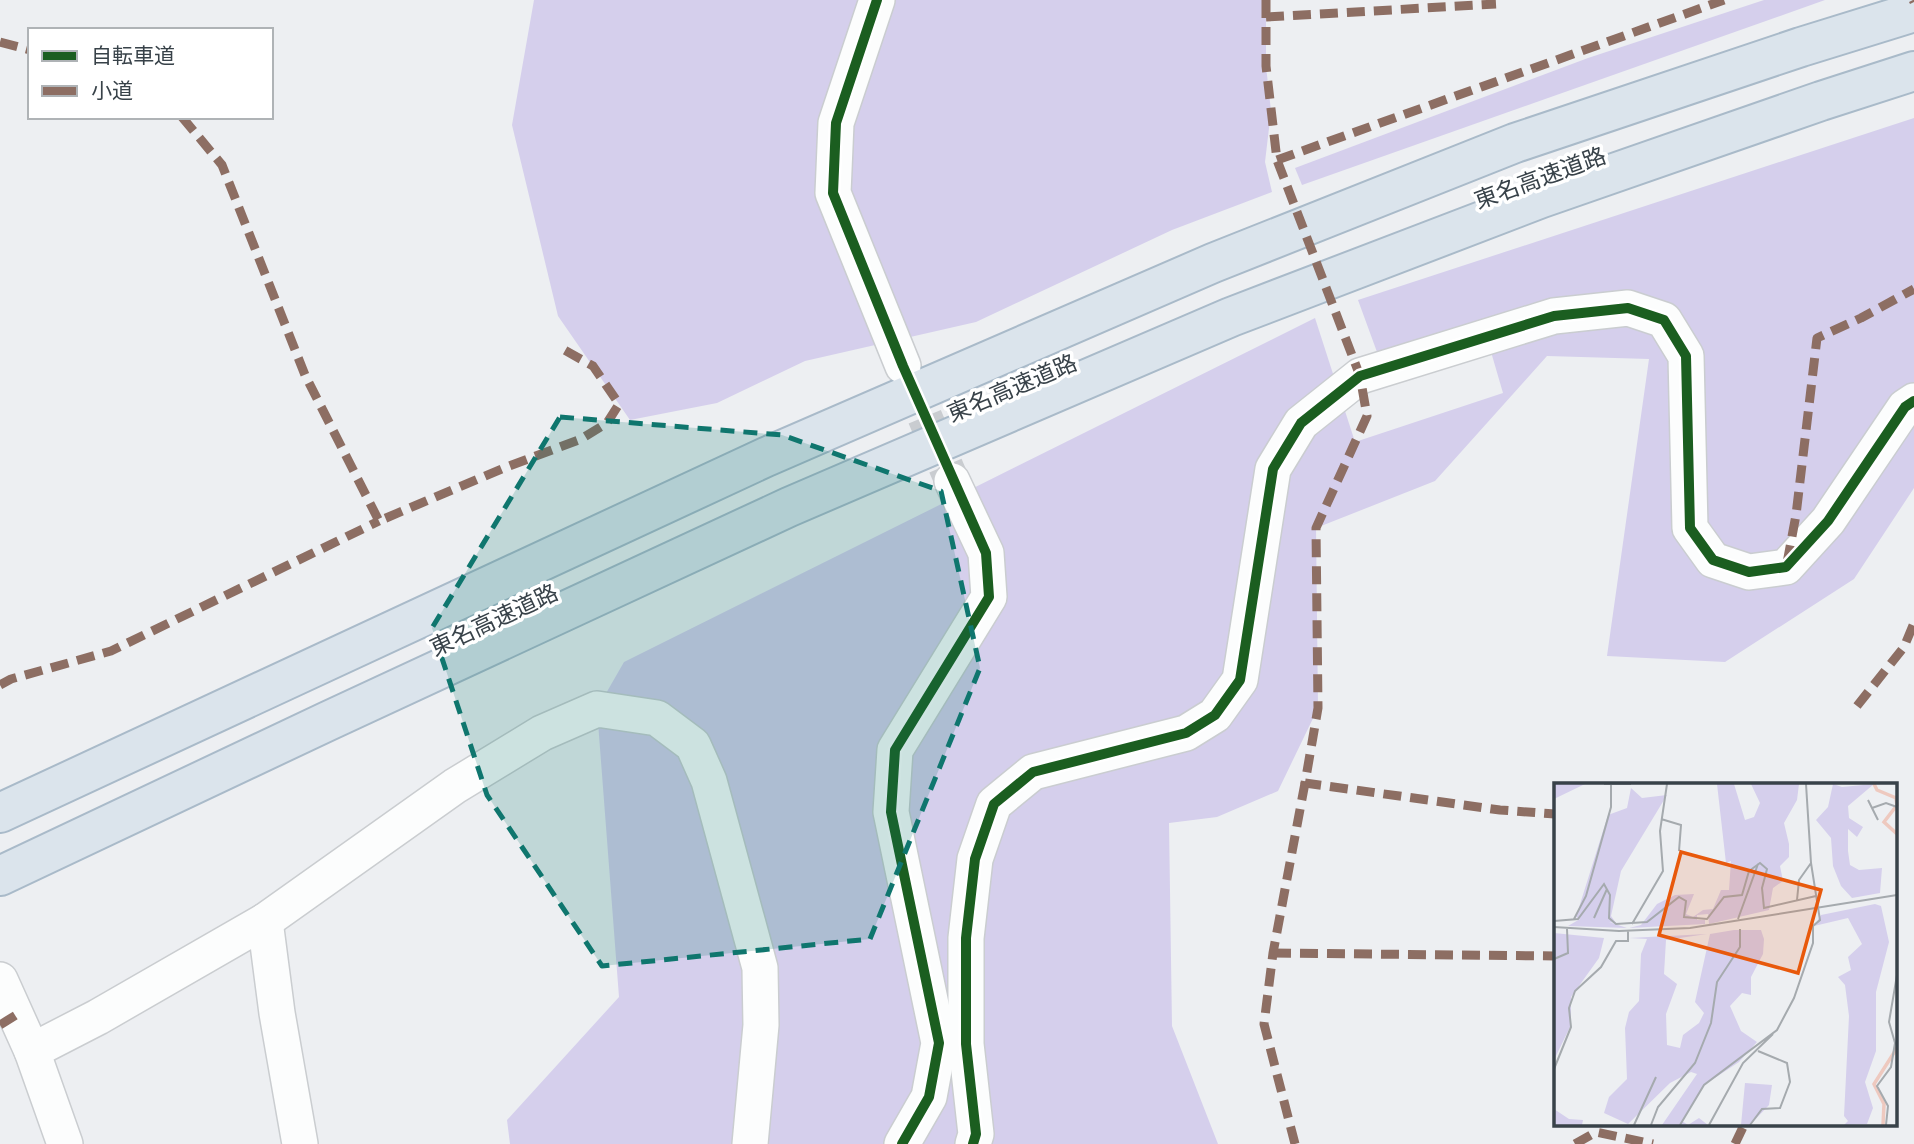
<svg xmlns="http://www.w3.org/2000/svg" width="1914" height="1144" font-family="Inter,'Noto Sans JP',sans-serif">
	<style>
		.green { fill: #d5cfec }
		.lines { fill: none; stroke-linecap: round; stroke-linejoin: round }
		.minor-tunnel { stroke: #c9ccd0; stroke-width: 35; stroke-dasharray: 35 18; stroke-linecap: butt }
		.minor-casing { stroke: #cacdd0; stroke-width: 38 }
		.highway-casing { stroke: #a9bac9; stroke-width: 42 }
		.minor { stroke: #fcfdfd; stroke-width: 35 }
		.highway { stroke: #dbe4ec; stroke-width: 38 }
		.quiet { stroke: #8d6e63; stroke-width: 9; stroke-dasharray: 18 9; stroke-linecap: butt }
		.cycleway-casing { stroke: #fff; stroke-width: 15 }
		.cycleway { stroke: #1b5e20; stroke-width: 10 }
		.marked { fill: #0f766e; fill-opacity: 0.2; stroke: #0f766e; stroke-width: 5; stroke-dasharray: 14 9; stroke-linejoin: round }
		.labels { text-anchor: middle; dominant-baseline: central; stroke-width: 7; stroke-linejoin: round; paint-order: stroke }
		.street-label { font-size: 23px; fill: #384249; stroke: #fff }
		.inset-river { fill: none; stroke: #eec9bf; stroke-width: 3.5 }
		.inset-road { fill: none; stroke: #a5aaae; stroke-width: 2 }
		.view { fill: #e8590c; fill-opacity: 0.15; stroke: #e8590c; stroke-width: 3.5 }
		.inset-edge { fill: none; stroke: #384249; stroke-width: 3.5 }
	</style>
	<rect width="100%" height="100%" fill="#edeff2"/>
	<g class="green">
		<path d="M 534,0 L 1266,0 L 1266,66 L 1271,111 L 1265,162 L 1272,192 L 1172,230 L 976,322 L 805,361 L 717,403 L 630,420 L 558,316 L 512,125 Z"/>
		<path d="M 1764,0 L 1825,0 L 1302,185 L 1295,168 L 1588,58 Z"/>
		<path d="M 1914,118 L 1914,488 L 1854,579 L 1725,662 L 1607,656 L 1649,359 L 1547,356 L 1435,481 L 1316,528 L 1318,708 L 1278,791 L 1217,817 L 1169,823 L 1172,1026 L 1218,1144 L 510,1144 L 507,1120 L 619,997 L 597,709 L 624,662 L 1315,318 L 1355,442 L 1503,393 L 1482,321 L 1377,352 L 1358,300 Z"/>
	</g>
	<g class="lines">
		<path class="minor-tunnel" d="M 904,368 L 952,481"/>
		<g class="minor-casing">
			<g id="minor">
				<path d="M 877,0 L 836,123 L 833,193 L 903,366"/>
				<path d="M 265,921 L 277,1013 L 300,1144"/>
				<path d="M 0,980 L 32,1051 L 65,1144"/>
				<path d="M 32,1051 L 98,1017 L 265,921 L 455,786 L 542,733 L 597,709 L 657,718 L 693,745 L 709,781 L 760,968 L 761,1025 L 750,1144"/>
				<path d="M 902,1144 L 929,1097 L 939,1043 L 891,812 L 895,750 L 989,597 L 986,553 L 952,481"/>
				<path d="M 973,1144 L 976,1134 L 966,1044 L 966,938 L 975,859 L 994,804 L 1033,772 L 1186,733 L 1215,715 L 1240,680 L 1273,469 L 1301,423 L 1360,376 L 1554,316 L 1628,308 L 1664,320 L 1686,356 L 1690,528 L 1713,560 L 1749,572 L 1786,567 L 1828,521 L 1905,407 L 1914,401"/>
			</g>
		</g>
		<g class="highway-casing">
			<g id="highway">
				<path d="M 0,813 L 766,457 L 1213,263 L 1515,143 L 1801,47 L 1914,12"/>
				<path d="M 0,876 L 328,721 L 789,507 L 1231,317 L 1542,198 L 1821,101 L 1914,71"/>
			</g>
		</g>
		<use href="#minor" class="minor"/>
		<use href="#highway" class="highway"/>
		<g class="quiet">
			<path d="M 1266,0 L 1266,66 L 1277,160 L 1360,376 L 1367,416 L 1316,528 L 1318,708 L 1305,783 L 1500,810 L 1555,814"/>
			<path d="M 1913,0 L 1914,2"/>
			<path d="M 1266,17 L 1496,4"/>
			<path d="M 0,42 L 30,50"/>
			<path d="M 182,117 L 222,165 L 305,375 L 379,521 L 504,468 L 581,439 L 607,423 L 619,404 L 593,366 L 559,347"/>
			<path d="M 1277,160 L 1724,0"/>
			<path d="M 1787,563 L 1796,515 L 1817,338 L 1861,318 L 1914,289"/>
			<path d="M 0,685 L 11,679 L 111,651 L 379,521"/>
			<path d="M 1857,706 L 1904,647 L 1914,623"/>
			<path d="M 1273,953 L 1555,956"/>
			<path d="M 0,1025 L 16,1015"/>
			<path d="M 1295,1144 L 1264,1024 L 1273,953 L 1305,783"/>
			<path d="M 1575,1144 L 1596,1132 L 1653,1144"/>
			<path d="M 1735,1144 L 1744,1125"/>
		</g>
		<g class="cycleway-casing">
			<g id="cycleway">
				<path d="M 877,0 L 836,123 L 833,193 L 903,366 L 986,553 L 989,597 L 895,750 L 891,812 L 939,1043 L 929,1097 L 902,1144"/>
				<path d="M 973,1144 L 976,1134 L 966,1044 L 966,938 L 975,859 L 994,804 L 1033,772 L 1186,733 L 1215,715 L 1240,680 L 1273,469 L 1301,423 L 1360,376 L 1554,316 L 1628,308 L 1664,320 L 1686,356 L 1690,528 L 1713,560 L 1749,572 L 1786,567 L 1828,521 L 1905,407 L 1914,401"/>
			</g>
		</g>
		<use href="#cycleway" class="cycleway"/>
	</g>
	<path class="marked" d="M 560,417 L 782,435 L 941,491 L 980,668 L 870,939 L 602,966 L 487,795 L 432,628 Z"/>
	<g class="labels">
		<g class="street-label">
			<text transform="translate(1540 178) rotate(-20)">東名高速道路</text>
			<text transform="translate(1012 388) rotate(-23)">東名高速道路</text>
			<text transform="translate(494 620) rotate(-25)">東名高速道路</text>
		</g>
	</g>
	<g transform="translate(1554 783)">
		<rect width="343" height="343" fill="#edeff2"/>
		<path d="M 0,1 L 31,1 L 0,16 ZM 163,1 L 180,1 L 191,37 L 200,34 L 206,20 L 197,1 L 245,1 L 243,17 L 230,40 L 235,61 L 235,74 L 226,83 L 229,98 L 219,105 L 215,127 L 155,141 L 154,131 L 143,132 L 143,137 L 151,137 L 151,141 L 75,145 L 87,142 L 103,121 L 121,112 L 140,111 L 132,131 L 139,134 L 149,127 L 159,126 L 167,107 L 175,107 L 177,78 L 172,80 ZM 279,1 L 288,4 L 320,1 L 294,23 L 295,35 L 309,44 L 303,54 L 294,46 L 294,68 L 296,82 L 305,87 L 328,85 L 326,110 L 298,115 L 287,103 L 279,83 L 277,55 L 262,37 L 274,24 ZM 77,5 L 88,15 L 113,12 L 67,88 L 57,133 L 62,140 L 55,139 L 73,145 L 14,143 L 26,136 L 22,134 L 54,32 L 73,25 ZM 321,121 L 327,123 L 335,159 L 322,209 L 322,268 L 311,299 L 319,325 L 313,341 L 290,342 L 294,338 L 290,333 L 295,233 L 291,202 L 284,194 L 297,187 L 294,174 L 308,161 L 294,135 L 260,143 L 267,132 ZM 180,147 L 207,147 L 210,156 L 209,171 L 197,194 L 197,212 L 188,210 L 176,223 L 187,248 L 203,259 L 185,279 L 150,302 L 128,338 L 134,342 L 145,335 L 154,342 L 108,342 L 143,291 L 137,289 L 116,300 L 74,341 L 50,330 L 55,314 L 73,296 L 71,245 L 75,229 L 85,218 L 87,171 L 93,156 L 75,155 L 153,151 L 112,157 L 110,191 L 123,201 L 112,231 L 113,262 L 126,265 L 129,252 L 145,240 L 150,230 L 141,219 L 156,151 ZM 0,150 L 50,155 L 45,175 L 17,214 L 17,242 L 0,277 ZM 191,300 L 218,302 L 215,322 L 196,342 L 187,342 ZM 0,326 L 15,336 L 29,337 L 28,342 L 0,342 Z" fill="#d5cfec"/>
		<path class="inset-river" d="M 320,1 L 323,7 L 342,15 L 343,22 L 330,39 L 343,51M 329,342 L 330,321 L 320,301 L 343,265"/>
		<path class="inset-road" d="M 50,1 L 77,1M 314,17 L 324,37M 318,25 L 332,20 L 343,24M 107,36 L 127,42 L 125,68M 243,117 L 245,97 L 257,80 L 252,1M 40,135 L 53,106M 20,136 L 32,113 L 57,24 L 57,2M 184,136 L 204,81M 0,138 L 24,136 L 50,101 L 56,112 L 55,135 L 62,141 L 93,139 L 125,114 L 132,118 L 130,134 L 153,136 L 170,114 L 188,112 L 195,88 L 206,80 L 213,86 L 208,105 L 210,125 L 262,113M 78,141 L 109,88 L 106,48 L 113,1M 0,144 L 65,148 L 136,145 L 343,112M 0,176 L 14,170 L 13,146M 0,286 L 17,244 L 15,225 L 21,208 L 47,184 L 62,158 L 74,158 L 74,148M 80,342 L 102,294M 97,342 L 104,324 L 141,280 L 157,240 L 163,199 L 186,164 L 186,146M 126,342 L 150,302 L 223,247 L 240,215 L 259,160 L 259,143 L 266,137 L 257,80M 155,342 L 189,280 L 219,251M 196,342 L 208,326 L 226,325 L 236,299 L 233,280 L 204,268M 332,342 L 334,323 L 323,303 L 337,284 L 341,260 L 335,239 L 343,192"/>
		<path class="view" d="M 127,69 L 267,107 L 244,190 L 105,152 Z"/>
		<rect width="343" height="343" class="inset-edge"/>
	</g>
	<rect x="28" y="28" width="245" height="91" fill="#ffffff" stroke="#afb3b6" stroke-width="2"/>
	<rect x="42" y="51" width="35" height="10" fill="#1b5e20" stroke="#afb3b6" stroke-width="2"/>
	<text x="91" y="63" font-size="21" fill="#384249">自転車道</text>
	<rect x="42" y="86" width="35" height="10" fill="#8d6e63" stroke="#afb3b6" stroke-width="2"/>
	<text x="91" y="98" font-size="21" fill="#384249">小道</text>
</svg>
